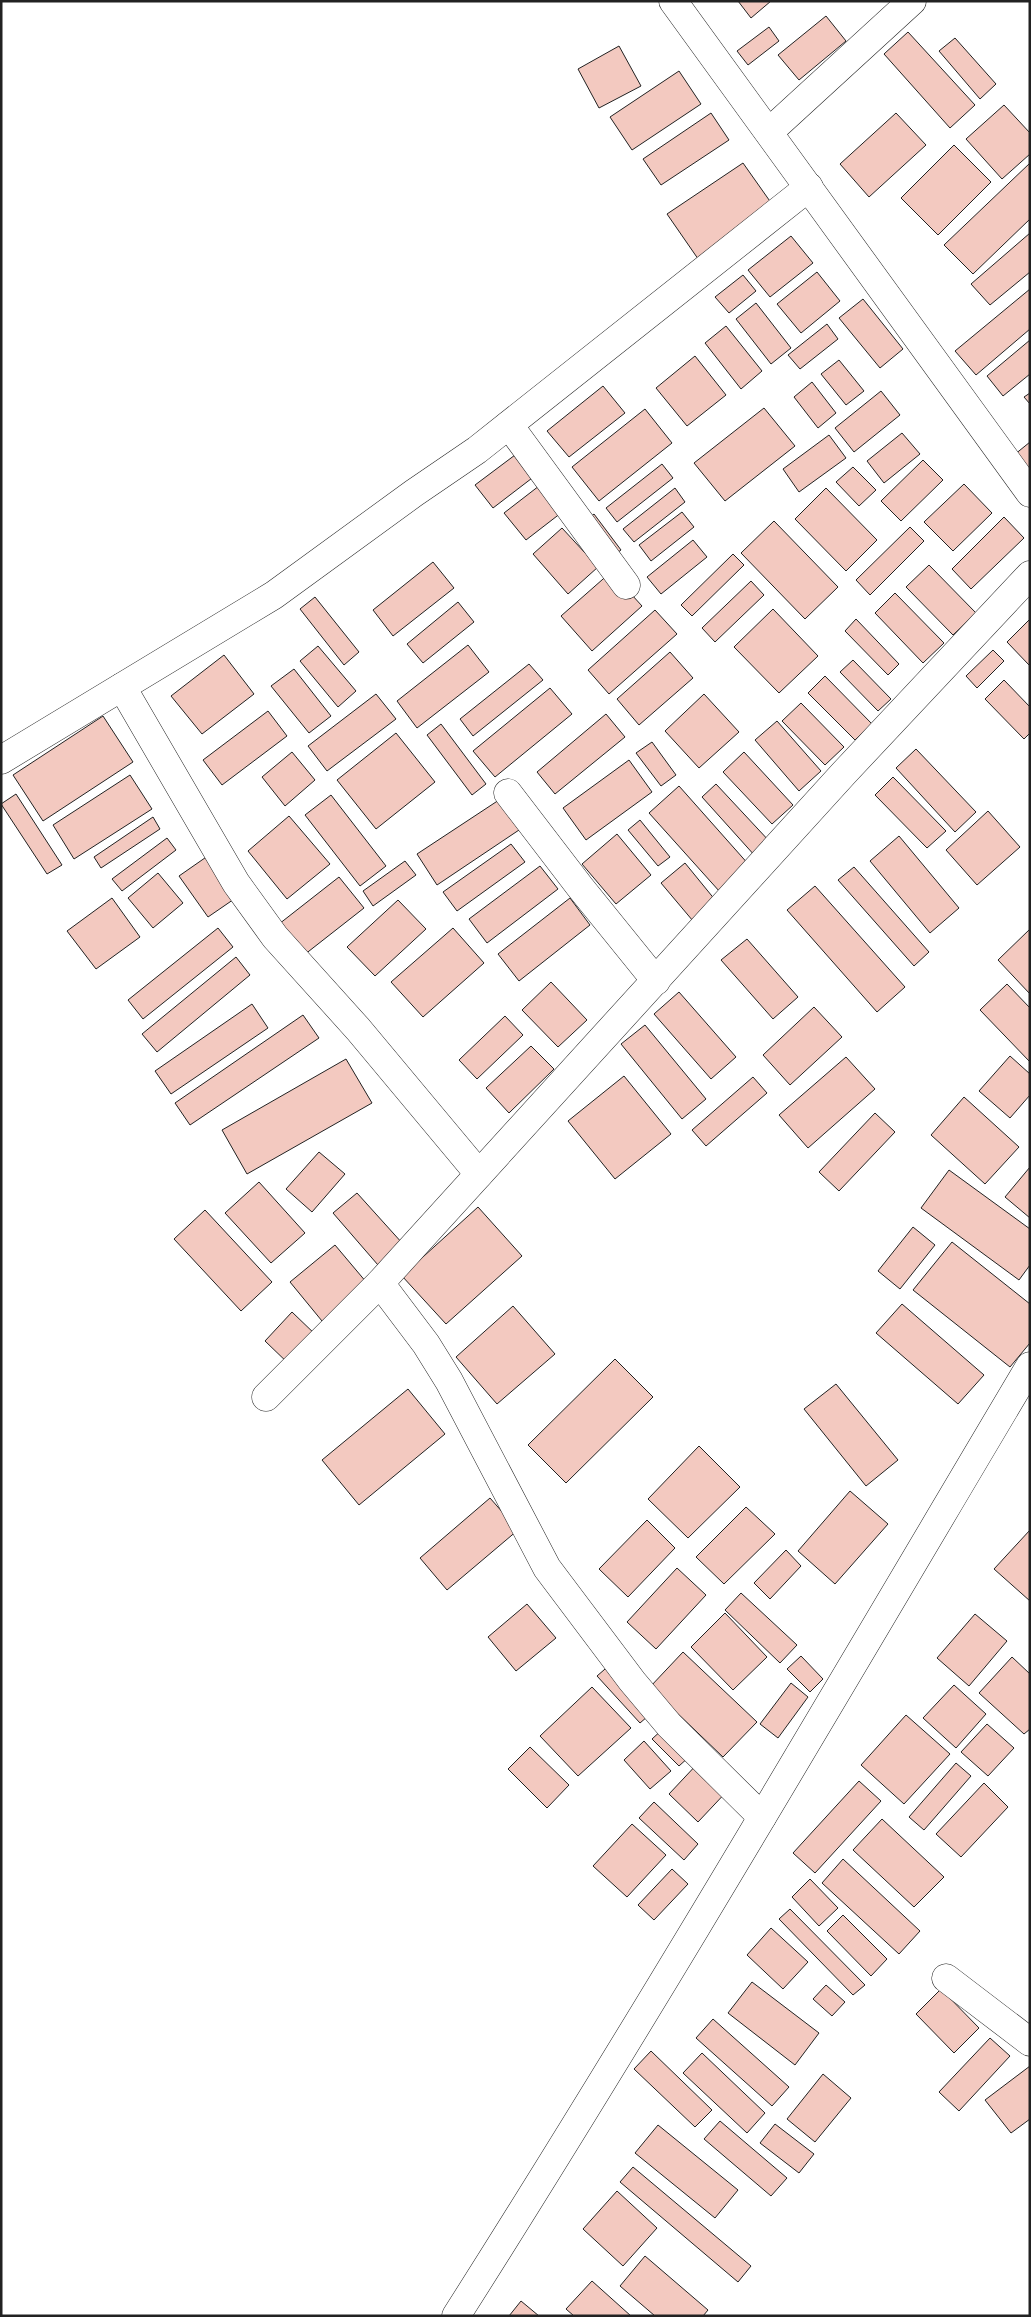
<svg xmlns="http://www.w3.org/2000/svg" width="1031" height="2317" font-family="'Archivo Narrow',sans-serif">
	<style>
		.building { fill: #f3c9c0; stroke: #222 }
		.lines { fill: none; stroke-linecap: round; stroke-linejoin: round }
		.street-casing { stroke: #222; stroke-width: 29 }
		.street { stroke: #fff; stroke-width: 28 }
	</style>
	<rect width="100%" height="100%" fill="#fff"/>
	<g class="building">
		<path d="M 738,1 L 771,1 L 751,18 Z"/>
		<path d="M 826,16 L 846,41 L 799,80 L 778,55 Z"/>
		<path d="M 769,27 L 779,41 L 748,65 L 737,51 Z"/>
		<path d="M 908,32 L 975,105 L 950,128 L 884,54 Z"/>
		<path d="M 955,38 L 996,84 L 980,99 L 939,51 Z"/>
		<path d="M 619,46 L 641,86 L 599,108 L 578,69 Z"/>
		<path d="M 679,71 L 701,104 L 632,150 L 610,117 Z"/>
		<path d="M 1004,105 L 1030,133 L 1030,154 L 1002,179 L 966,139 Z"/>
		<path d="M 711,113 L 729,140 L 661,185 L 643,159 Z"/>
		<path d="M 896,113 L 926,145 L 869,197 L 840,164 Z"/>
		<path d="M 954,145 L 991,182 L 938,235 L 901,198 Z"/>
		<path d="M 743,163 L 779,214 L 703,266 L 667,214 Z"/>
		<path d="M 1030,163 L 1030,219 L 973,274 L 944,245 Z"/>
		<path d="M 1030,233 L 1030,272 L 990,305 L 971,284 Z"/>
		<path d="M 791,236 L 813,263 L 770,297 L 748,270 Z"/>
		<path d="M 817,272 L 840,301 L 801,333 L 777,304 Z"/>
		<path d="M 743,275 L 756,291 L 729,313 L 715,297 Z"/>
		<path d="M 1030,289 L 1030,329 L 976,375 L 955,351 Z"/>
		<path d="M 863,299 L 903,349 L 880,368 L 839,318 Z"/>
		<path d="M 756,303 L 791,348 L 771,364 L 736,319 Z"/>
		<path d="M 827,324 L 838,339 L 800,369 L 788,355 Z"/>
		<path d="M 726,326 L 762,371 L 741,389 L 705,343 Z"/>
		<path d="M 1030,340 L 1030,374 L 1003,396 L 987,376 Z"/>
		<path d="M 695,356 L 726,395 L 687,426 L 656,388 Z"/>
		<path d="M 839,360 L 864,391 L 846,405 L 821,374 Z"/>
		<path d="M 812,382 L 836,413 L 818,428 L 794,397 Z"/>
		<path d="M 603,386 L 625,413 L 569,457 L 547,431 Z"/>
		<path d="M 881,391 L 900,415 L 854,452 L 835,428 Z"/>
		<path d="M 1030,393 L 1030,404 L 1024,397 Z"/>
		<path d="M 764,408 L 795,446 L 725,501 L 694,463 Z"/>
		<path d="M 645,409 L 672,443 L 599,501 L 572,467 Z"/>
		<path d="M 902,433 L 920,454 L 884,483 L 867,461 Z"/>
		<path d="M 829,435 L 846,458 L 799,492 L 783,469 Z"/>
		<path d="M 1030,442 L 1030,473 L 1014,455 Z"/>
		<path d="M 523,449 L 540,472 L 493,508 L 475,485 Z"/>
		<path d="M 923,460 L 943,480 L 901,521 L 881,501 Z"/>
		<path d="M 662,464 L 673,478 L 617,522 L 606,508 Z"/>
		<path d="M 853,467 L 876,490 L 859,506 L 836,482 Z"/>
		<path d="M 548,479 L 570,506 L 526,540 L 504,513 Z"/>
		<path d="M 964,484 L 992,513 L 953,551 L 924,522 Z"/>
		<path d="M 675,488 L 685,502 L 634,542 L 623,529 Z"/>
		<path d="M 826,488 L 877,540 L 846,571 L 795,519 Z"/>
		<path d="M 682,512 L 694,527 L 651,561 L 639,545 Z"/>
		<path d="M 594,514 L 621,550 L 610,558 L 583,523 Z"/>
		<path d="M 1004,517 L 1024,538 L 971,589 L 952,569 Z"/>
		<path d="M 774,521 L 838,587 L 805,619 L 741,553 Z"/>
		<path d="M 910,527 L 924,541 L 870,595 L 856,580 Z"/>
		<path d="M 562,528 L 598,567 L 568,594 L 533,554 Z"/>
		<path d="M 693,540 L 707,557 L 661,594 L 647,577 Z"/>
		<path d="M 733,554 L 744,565 L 692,616 L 681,605 Z"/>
		<path d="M 433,562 L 454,588 L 393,636 L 373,610 Z"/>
		<path d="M 929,565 L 976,613 L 953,635 L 906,587 Z"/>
		<path d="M 611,572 L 642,606 L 592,651 L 561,616 Z"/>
		<path d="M 751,581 L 764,595 L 715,642 L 702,628 Z"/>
		<path d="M 895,593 L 944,643 L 923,663 L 875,613 Z"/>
		<path d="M 315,597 L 359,652 L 344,665 L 300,609 Z"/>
		<path d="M 458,602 L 474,622 L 423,663 L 407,644 Z"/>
		<path d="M 773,609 L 818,656 L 779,693 L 734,647 Z"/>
		<path d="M 655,610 L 677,634 L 609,694 L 588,670 Z"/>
		<path d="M 856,619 L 899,664 L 888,675 L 845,631 Z"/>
		<path d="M 1030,619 L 1030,665 L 1029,665 L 1007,642 Z"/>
		<path d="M 468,645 L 489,672 L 417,728 L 397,701 Z"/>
		<path d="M 318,646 L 356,691 L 338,707 L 300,661 Z"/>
		<path d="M 993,650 L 1004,661 L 977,688 L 966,676 Z"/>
		<path d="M 670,652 L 693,678 L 639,725 L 617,699 Z"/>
		<path d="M 224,655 L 254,694 L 202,734 L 171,696 Z"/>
		<path d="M 853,660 L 891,699 L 878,711 L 840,672 Z"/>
		<path d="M 529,664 L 543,680 L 473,736 L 460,719 Z"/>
		<path d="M 294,669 L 331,716 L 309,733 L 271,686 Z"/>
		<path d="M 825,676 L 872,724 L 855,740 L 808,693 Z"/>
		<path d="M 1004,680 L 1030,707 L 1030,733 L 1024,739 L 985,699 Z"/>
		<path d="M 550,688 L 572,714 L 495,777 L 473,751 Z"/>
		<path d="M 376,694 L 396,719 L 327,771 L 308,746 Z"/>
		<path d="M 704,694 L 739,732 L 699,768 L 665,731 Z"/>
		<path d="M 801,703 L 844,747 L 825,765 L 782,721 Z"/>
		<path d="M 268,711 L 287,736 L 222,785 L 203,760 Z"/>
		<path d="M 606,714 L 625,737 L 555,794 L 537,772 Z"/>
		<path d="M 103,716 L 133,762 L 43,821 L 13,775 Z"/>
		<path d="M 777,721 L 821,771 L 799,791 L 755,740 Z"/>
		<path d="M 441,724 L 486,784 L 472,795 L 427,735 Z"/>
		<path d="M 396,733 L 435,782 L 376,829 L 337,780 Z"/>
		<path d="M 652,742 L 676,775 L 661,786 L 636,753 Z"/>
		<path d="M 916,749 L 976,812 L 955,832 L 896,768 Z"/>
		<path d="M 292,752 L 315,780 L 285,806 L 262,777 Z"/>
		<path d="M 744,752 L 793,805 L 772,824 L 723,772 Z"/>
		<path d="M 629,760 L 652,792 L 586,840 L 563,808 Z"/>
		<path d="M 130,775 L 152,809 L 74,859 L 53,825 Z"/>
		<path d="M 893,777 L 946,831 L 927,848 L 875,795 Z"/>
		<path d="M 716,784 L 771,843 L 756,857 L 702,797 Z"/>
		<path d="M 679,786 L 750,866 L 720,892 L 649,813 Z"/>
		<path d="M 16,794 L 62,865 L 47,874 L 1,804 Z"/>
		<path d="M 331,795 L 386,866 L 360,886 L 305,815 Z"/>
		<path d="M 502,798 L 522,828 L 437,885 L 417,854 Z"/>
		<path d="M 988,811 L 1020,847 L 977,885 L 946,850 Z"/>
		<path d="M 289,816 L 330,864 L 287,899 L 248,851 Z"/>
		<path d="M 153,817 L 160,829 L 101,868 L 94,857 Z"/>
		<path d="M 640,820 L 670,857 L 658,866 L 628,830 Z"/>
		<path d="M 617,834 L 651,875 L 616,904 L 582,864 Z"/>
		<path d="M 899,836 L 959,908 L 930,933 L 870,861 Z"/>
		<path d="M 167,838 L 176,850 L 122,891 L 112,879 Z"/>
		<path d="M 511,844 L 525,862 L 457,911 L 443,892 Z"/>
		<path d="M 212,853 L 240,895 L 208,917 L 179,876 Z"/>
		<path d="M 405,861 L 416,875 L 373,906 L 363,891 Z"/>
		<path d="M 685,863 L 716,901 L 693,921 L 661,883 Z"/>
		<path d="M 540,866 L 558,889 L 487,943 L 469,919 Z"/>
		<path d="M 854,867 L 929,952 L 914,966 L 838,880 Z"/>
		<path d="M 158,873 L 183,903 L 153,928 L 128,898 Z"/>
		<path d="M 339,877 L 364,908 L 304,955 L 279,924 Z"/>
		<path d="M 815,886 L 905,987 L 877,1012 L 787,910 Z"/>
		<path d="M 112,898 L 140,937 L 96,969 L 67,931 Z"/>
		<path d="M 570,898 L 590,925 L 519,981 L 498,954 Z"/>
		<path d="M 398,900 L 426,929 L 375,976 L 347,947 Z"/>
		<path d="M 218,928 L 233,947 L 143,1019 L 128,1000 Z"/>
		<path d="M 453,928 L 484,963 L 423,1017 L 391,982 Z"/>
		<path d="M 1030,929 L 1030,994 L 998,960 Z"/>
		<path d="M 747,939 L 798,997 L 773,1019 L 721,960 Z"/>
		<path d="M 236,957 L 250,975 L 157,1052 L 142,1034 Z"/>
		<path d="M 551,982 L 587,1020 L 558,1047 L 522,1010 Z"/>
		<path d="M 1007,984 L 1030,1008 L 1030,1062 L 980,1010 Z"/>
		<path d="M 679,992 L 736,1057 L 711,1079 L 654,1014 Z"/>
		<path d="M 252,1004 L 268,1028 L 171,1094 L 155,1071 Z"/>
		<path d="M 814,1007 L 842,1037 L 790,1085 L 763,1055 Z"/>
		<path d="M 303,1015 L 319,1038 L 190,1125 L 175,1103 Z"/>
		<path d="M 505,1016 L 523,1035 L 477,1079 L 459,1060 Z"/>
		<path d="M 645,1025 L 706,1099 L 682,1119 L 621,1044 Z"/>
		<path d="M 531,1046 L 554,1069 L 509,1113 L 486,1088 Z"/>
		<path d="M 1010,1056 L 1030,1074 L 1030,1095 L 1010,1118 L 979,1091 Z"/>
		<path d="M 846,1057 L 875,1089 L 808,1148 L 779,1115 Z"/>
		<path d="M 346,1059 L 372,1103 L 247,1174 L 222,1130 Z"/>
		<path d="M 624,1076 L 671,1134 L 615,1179 L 568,1121 Z"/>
		<path d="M 753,1077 L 767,1093 L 706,1146 L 692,1130 Z"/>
		<path d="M 964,1097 L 1019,1147 L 985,1184 L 931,1135 Z"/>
		<path d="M 875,1113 L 895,1132 L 839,1191 L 819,1172 Z"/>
		<path d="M 319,1152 L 345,1174 L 312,1212 L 286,1189 Z"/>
		<path d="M 1030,1167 L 1030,1218 L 1005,1197 Z"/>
		<path d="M 949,1170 L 1030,1229 L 1030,1265 L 1019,1280 L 921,1208 Z"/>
		<path d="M 259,1182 L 305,1233 L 271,1263 L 225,1213 Z"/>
		<path d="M 357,1193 L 403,1244 L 378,1265 L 333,1213 Z"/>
		<path d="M 478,1207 L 522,1256 L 446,1324 L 402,1276 Z"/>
		<path d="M 205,1210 L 272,1282 L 241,1311 L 174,1239 Z"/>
		<path d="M 913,1227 L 935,1245 L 900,1289 L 878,1271 Z"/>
		<path d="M 952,1242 L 1030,1304 L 1030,1343 L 1010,1367 L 913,1290 Z"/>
		<path d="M 335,1245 L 367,1283 L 322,1321 L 290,1282 Z"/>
		<path d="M 902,1304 L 984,1375 L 958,1404 L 876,1333 Z"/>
		<path d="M 513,1306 L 555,1354 L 497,1404 L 456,1357 Z"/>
		<path d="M 292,1312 L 318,1337 L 291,1366 L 265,1341 Z"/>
		<path d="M 615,1359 L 653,1397 L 566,1483 L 528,1445 Z"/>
		<path d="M 836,1384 L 898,1460 L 866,1486 L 804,1409 Z"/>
		<path d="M 408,1389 L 445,1434 L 359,1505 L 322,1460 Z"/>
		<path d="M 699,1446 L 740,1487 L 688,1538 L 648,1499 Z"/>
		<path d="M 850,1491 L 888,1524 L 835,1584 L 798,1551 Z"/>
		<path d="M 490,1498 L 518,1530 L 447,1590 L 420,1558 Z"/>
		<path d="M 746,1507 L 775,1534 L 724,1584 L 696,1557 Z"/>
		<path d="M 647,1520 L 675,1548 L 628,1597 L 599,1569 Z"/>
		<path d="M 1030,1530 L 1030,1601 L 994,1569 Z"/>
		<path d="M 786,1550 L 801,1566 L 770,1599 L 754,1583 Z"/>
		<path d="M 677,1568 L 706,1595 L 656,1649 L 627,1622 Z"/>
		<path d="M 741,1593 L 797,1645 L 780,1663 L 725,1610 Z"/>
		<path d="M 527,1604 L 556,1638 L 516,1671 L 488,1637 Z"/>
		<path d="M 725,1613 L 767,1657 L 733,1690 L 691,1647 Z"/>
		<path d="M 975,1614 L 1007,1641 L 969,1686 L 937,1658 Z"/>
		<path d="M 683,1652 L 757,1722 L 723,1757 L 650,1687 Z"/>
		<path d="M 801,1656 L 823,1679 L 810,1692 L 787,1669 Z"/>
		<path d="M 1012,1657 L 1030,1674 L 1030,1729 L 1024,1734 L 979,1693 Z"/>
		<path d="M 612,1663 L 655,1710 L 640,1723 L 597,1676 Z"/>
		<path d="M 791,1683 L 808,1697 L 778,1738 L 760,1724 Z"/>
		<path d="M 954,1685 L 986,1714 L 956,1748 L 923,1718 Z"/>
		<path d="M 592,1687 L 631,1728 L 578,1776 L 540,1736 Z"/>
		<path d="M 906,1715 L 950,1754 L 904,1804 L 861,1765 Z"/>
		<path d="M 987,1724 L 1014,1748 L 988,1776 L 961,1752 Z"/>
		<path d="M 664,1728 L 690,1756 L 679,1766 L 652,1739 Z"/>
		<path d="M 644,1741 L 671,1771 L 650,1789 L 624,1760 Z"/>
		<path d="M 530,1747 L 569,1785 L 547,1808 L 508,1769 Z"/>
		<path d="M 700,1761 L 730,1788 L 698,1822 L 669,1794 Z"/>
		<path d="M 956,1763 L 971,1776 L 924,1830 L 909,1817 Z"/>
		<path d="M 859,1781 L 881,1801 L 815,1873 L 793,1853 Z"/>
		<path d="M 984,1783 L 1008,1807 L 961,1857 L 936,1834 Z"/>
		<path d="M 654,1802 L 698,1844 L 684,1860 L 639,1818 Z"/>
		<path d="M 882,1819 L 944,1877 L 914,1907 L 853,1850 Z"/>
		<path d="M 632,1824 L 666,1855 L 627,1897 L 593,1866 Z"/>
		<path d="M 843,1859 L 920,1931 L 899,1954 L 822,1883 Z"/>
		<path d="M 672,1869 L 688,1884 L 654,1920 L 638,1905 Z"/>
		<path d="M 810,1879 L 838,1908 L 819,1926 L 792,1897 Z"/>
		<path d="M 790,1909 L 865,1985 L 853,1995 L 779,1919 Z"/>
		<path d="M 843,1915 L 887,1959 L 871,1976 L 827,1931 Z"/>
		<path d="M 771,1928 L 808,1962 L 783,1989 L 747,1955 Z"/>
		<path d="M 752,1982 L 819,2033 L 795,2065 L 728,2013 Z"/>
		<path d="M 826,1985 L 845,2002 L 832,2016 L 813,1999 Z"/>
		<path d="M 941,1989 L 979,2028 L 954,2053 L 916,2014 Z"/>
		<path d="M 713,2019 L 789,2087 L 772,2106 L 696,2038 Z"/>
		<path d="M 990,2038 L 1010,2056 L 959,2111 L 939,2092 Z"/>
		<path d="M 651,2051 L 712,2110 L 695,2127 L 634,2069 Z"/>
		<path d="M 702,2053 L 765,2113 L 747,2133 L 683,2073 Z"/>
		<path d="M 1030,2066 L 1030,2119 L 1011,2133 L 985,2100 Z"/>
		<path d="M 823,2074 L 851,2098 L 815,2142 L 787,2119 Z"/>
		<path d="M 720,2121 L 787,2178 L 771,2196 L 704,2139 Z"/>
		<path d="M 775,2124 L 814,2154 L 799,2173 L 760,2143 Z"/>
		<path d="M 658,2125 L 738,2190 L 715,2218 L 635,2153 Z"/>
		<path d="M 633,2167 L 751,2266 L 738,2282 L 620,2182 Z"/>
		<path d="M 617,2191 L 657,2228 L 623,2266 L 583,2229 Z"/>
		<path d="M 645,2256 L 708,2310 L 703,2316 L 655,2316 L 620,2286 Z"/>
		<path d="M 592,2281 L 631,2316 L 574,2316 L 566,2309 Z"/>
		<path d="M 521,2301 L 539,2316 L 509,2316 Z"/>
	</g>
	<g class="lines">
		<g class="street-casing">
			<g id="street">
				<path d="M 673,1 L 1030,493"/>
				<path d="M 769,132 L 912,1"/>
				<path d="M 509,425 L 626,585"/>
				<path d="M 122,687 L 236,883 L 275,937 L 358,1029 L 479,1174"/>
				<path d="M 1,760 L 274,595 L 414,493 L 477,450 L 809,187"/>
				<path d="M 508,793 L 580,887 L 656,981"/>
				<path d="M 380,1283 L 426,1344 L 449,1381 L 547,1568 L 632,1681 L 669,1725 L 762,1817"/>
				<path d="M 266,1397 L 380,1283 L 844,773 L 1030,575"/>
				<path d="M 946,1978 L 1030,2042"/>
				<path d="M 456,2316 C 655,2003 841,1684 1030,1366"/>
			</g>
		</g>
		<use href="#street" class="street"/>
	</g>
	<rect width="1031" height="2317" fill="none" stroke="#222222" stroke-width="5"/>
</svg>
